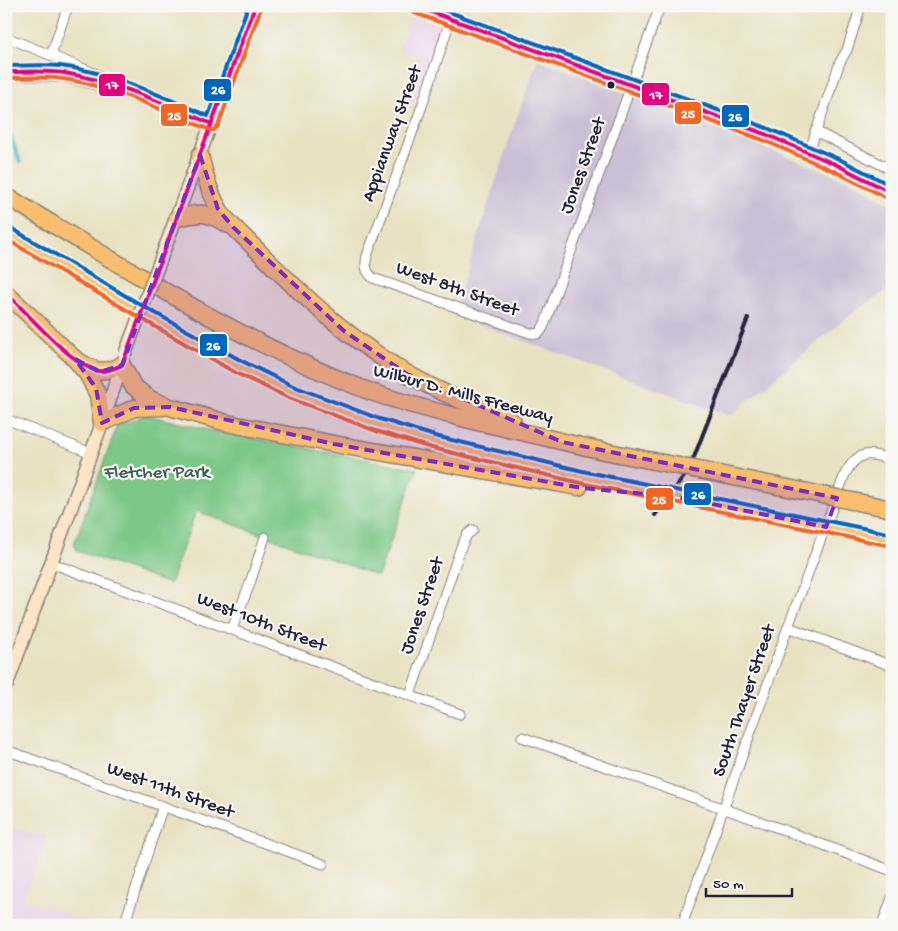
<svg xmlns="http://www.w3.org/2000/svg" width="898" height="931" font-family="'Gochi Hand',sans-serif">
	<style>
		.built { fill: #ebd1eb }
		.industrial { fill: #cbbfd5 }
		.green { fill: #7bc887; stroke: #4e7561 }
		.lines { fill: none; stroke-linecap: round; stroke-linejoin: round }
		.stream { stroke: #4dbbc6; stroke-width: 4 }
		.minor-casing { stroke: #86827e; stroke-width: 11 }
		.tertiary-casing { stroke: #86827e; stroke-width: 14 }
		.secondary-casing { stroke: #86827e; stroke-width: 15 }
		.motorway-casing { stroke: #86827e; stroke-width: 19 }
		.minor { stroke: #fff; stroke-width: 9 }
		.tertiary { stroke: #fff; stroke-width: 11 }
		.secondary { stroke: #fde5c5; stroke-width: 12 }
		.motorway { stroke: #fbbe6e; stroke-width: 16 }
		.rail { stroke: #22223b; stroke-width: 4 }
		.secondary-bridge-casing { stroke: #86827e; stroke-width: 15; stroke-linecap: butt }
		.motorway-bridge-casing { stroke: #86827e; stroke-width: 19; stroke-linecap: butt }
		.secondary-bridge { stroke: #fde5c5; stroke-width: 12 }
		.motorway-bridge { stroke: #fbbe6e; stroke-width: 16 }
		.bus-1-casing { stroke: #f6f6f2; stroke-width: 8 }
		.bus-2-casing { stroke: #f6f6f2; stroke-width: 8 }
		.bus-3-casing { stroke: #f6f6f2; stroke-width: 8 }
		.bus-1 { stroke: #e5007d; stroke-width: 4 }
		.bus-2 { stroke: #f26522; stroke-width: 4 }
		.bus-3 { stroke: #0065bd; stroke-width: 4 }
		.marked { fill: #7b2cbf; fill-opacity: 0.2; stroke: #7b2cbf; stroke-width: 4; stroke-dasharray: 10 6; stroke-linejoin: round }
		.bus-dot { fill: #22223b; stroke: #f6f6f2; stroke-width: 2 }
		.labels { text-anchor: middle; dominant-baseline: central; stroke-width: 4.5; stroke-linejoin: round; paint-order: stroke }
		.street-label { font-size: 19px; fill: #22223b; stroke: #f6f6f2 }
		.park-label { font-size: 19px; fill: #415c56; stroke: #f6f6f2 }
		.line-badge { stroke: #f6f6f2; stroke-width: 2 }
		.badge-label { font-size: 14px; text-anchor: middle; font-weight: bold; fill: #fff }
	</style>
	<rect width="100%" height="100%" fill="#f6f6f2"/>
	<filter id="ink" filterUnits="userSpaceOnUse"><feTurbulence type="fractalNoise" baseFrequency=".02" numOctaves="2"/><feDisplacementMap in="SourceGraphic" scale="10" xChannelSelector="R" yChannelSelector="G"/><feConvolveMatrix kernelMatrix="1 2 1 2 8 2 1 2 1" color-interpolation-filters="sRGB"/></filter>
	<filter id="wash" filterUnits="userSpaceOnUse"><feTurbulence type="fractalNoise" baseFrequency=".0096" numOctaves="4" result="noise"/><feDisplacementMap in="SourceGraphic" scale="20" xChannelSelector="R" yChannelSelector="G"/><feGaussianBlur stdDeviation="1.12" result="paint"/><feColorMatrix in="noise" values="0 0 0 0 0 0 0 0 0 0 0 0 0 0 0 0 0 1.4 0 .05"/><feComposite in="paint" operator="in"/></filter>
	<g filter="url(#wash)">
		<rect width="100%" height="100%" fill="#e9e2c2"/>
		<g class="built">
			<path d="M 411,15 L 442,26 L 412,106 L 401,102 L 418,56 L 398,49 Z"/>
			<path d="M 6,827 L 47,837 L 23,899 L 98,925 L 6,925 Z"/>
		</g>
		<path class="industrial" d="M 538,59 L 857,184 L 892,205 L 892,287 L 846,318 L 730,416 L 453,315 L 511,134 Z"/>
		<path class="green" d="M 147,415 L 209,430 L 417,469 L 378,576 L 196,511 L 170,584 L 77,551 L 74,544 L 117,426 Z"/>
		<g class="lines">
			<path class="stream" d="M 6,124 L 20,162"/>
		</g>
	</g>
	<g filter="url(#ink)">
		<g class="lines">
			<g class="minor-casing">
				<g id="minor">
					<path d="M 455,6 L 422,106 L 367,256 C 365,265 365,271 373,278 L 530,333 L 537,334 L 541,331 L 545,323 L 660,6"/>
					<path d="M 6,37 L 99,75"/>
					<path d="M 51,55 L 68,6"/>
					<path d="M 815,131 L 892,170"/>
					<path d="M 809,152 L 840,62 L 847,50 L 861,6"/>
					<path d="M 6,419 L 91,453"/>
					<path d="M 51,563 L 460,714"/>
					<path d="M 788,627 L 892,666"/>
					<path d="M 232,629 L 249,586 L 265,537"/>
					<path d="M 410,695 L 461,547 L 467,535 L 473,530"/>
					<path d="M 522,737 L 784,830 L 892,871"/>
					<path d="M 6,750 L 323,864"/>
					<path d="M 124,925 L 163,806"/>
					<path d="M 682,925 L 788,627 L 845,474 C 858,450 868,452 892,460"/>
					<path d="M 882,925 L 892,898"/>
				</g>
			</g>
			<g class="tertiary-casing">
				<path id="tertiary" d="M 414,6 L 765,134 L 837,165 L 892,193"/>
			</g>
			<g class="secondary-casing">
				<g id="secondary">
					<path d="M 133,92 L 212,124"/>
					<path d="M 166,245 L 255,6"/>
					<path d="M 6,687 L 102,423 L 123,361"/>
				</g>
			</g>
			<g class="motorway-casing">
				<g id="motorway">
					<path d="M 6,72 L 62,73 L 89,79 L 133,92"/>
					<path d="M 200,155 C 205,177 211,198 224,217 C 236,230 249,242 262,255 C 306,299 352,341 406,373 C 440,393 477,407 513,422"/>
					<path d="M 6,196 C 123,266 238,341 366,390 C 403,404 443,413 482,423 C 523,432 563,442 604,451"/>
					<path d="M 177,218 C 202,212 205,211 229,225"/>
					<path d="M 6,232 C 59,264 112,295 166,326 C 207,350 249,374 293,393 C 387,433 486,456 586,478"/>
					<path d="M 6,293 L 75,359 L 88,375 L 98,395 L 102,423 L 134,408 L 163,407"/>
					<path d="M 75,359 C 94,371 101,375 122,365 L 133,386 L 150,399 L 170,407 L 227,423 L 334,444 L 579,487"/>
				</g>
			</g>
			<use href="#minor" class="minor"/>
			<use href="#tertiary" class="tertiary"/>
			<use href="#secondary" class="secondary"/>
			<use href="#motorway" class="motorway"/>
			<path class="rail" d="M 655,515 L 689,470 L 748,318"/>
			<g class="secondary-bridge-casing">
				<path id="secondary-bridge" d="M 125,354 L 166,245"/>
			</g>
			<g class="motorway-bridge-casing">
				<g id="motorway-bridge">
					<path d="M 604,451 L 892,509"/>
					<path d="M 586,478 L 892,540"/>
				</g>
			</g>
			<use href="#secondary-bridge" class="secondary-bridge"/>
			<use href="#motorway-bridge" class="motorway-bridge"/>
			<g class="bus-1-casing">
				<g id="bus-1">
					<path d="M 415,6 L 765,134 L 837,165 L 892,193"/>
					<path d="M 6,72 C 25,72 45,70 64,73 C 116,81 164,104 212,124"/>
					<path d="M 6,293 C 29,314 70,365 99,371 C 107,372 115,368 122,365 L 255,6"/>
				</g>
			</g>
			<g class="bus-2-casing">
				<g id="bus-2">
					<path d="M 412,12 L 763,140 L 834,171 L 889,199"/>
					<path d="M 6,78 C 23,78 40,77 56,78 C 110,84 160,110 210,130 L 214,130 L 218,126 L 261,8"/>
					<path d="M 6,239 L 142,319 L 236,373 L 289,398 L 376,431 L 432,448 L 585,484 L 891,546"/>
				</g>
			</g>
			<g class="bus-3-casing">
				<g id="bus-3">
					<path d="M 433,6 L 767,128 L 839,159 L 892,186"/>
					<path d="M 6,66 C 24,66 42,64 60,66 C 112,72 160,96 208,116 L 248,6"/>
					<path d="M 9,227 L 148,309 L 242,361 L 293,386 L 380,419 L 435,436 L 587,472 L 892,534"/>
				</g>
			</g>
			<use href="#bus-1" class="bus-1"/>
			<use href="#bus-2" class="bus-2"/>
			<use href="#bus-3" class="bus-3"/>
		</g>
	</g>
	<path class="marked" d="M 200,155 L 218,209 L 233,227 L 344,331 L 407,374 L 562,442 L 837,498 L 826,527 L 677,497 L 582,488 L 334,444 L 170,407 L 134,408 L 102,423 L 96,388 L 75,359 L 100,372 L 122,365 Z"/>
	<circle class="bus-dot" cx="611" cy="85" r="4.5"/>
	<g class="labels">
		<g class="street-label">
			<text transform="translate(393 134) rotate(-70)">Appianway Street</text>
			<text transform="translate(584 166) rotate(-70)">Jones Street</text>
			<text transform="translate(457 290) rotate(20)">West 8th Street</text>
			<text transform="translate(463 395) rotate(15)">Wilbur D. Mills Freeway</text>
			<text transform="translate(423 606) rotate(-71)">Jones Street</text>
			<text transform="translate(261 623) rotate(21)">West 10th Street</text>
			<text transform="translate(745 701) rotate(-71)">South Thayer Street</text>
			<text transform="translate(170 791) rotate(20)">West 11th Street</text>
		</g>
		<g class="park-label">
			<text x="157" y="473">Fletcher Park</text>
		</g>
	</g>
	<g class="line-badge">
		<rect x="98" y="73" width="28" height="24" rx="5" fill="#e5007d"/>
		<rect x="203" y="78" width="29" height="24" rx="5" fill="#0065bd"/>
		<rect x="641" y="82" width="29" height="24" rx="5" fill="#e5007d"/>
		<rect x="674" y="101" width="28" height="24" rx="5" fill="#f26522"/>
		<rect x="160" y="103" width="28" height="24" rx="5" fill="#f26522"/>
		<rect x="721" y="104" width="29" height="24" rx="5" fill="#0065bd"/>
		<rect x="199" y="333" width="29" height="24" rx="5" fill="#0065bd"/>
		<rect x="683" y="482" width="29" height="24" rx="5" fill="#0065bd"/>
		<rect x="645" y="487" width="29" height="24" rx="5" fill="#f26522"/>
	</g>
	<g class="badge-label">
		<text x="112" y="89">17</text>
		<text x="218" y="94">26</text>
		<text x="656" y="99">17</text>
		<text x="688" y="118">25</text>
		<text x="174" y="120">25</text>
		<text x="735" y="121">26</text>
		<text x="213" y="350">26</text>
		<text x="698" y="499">26</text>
		<text x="659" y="504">25</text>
	</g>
	<rect width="898" height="931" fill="none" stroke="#f6f6f2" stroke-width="25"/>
	<path d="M706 888v8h86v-8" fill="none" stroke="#22223b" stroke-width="2.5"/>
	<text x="713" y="888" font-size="15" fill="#22223b" stroke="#f6f6f2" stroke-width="4" paint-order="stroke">50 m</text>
</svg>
